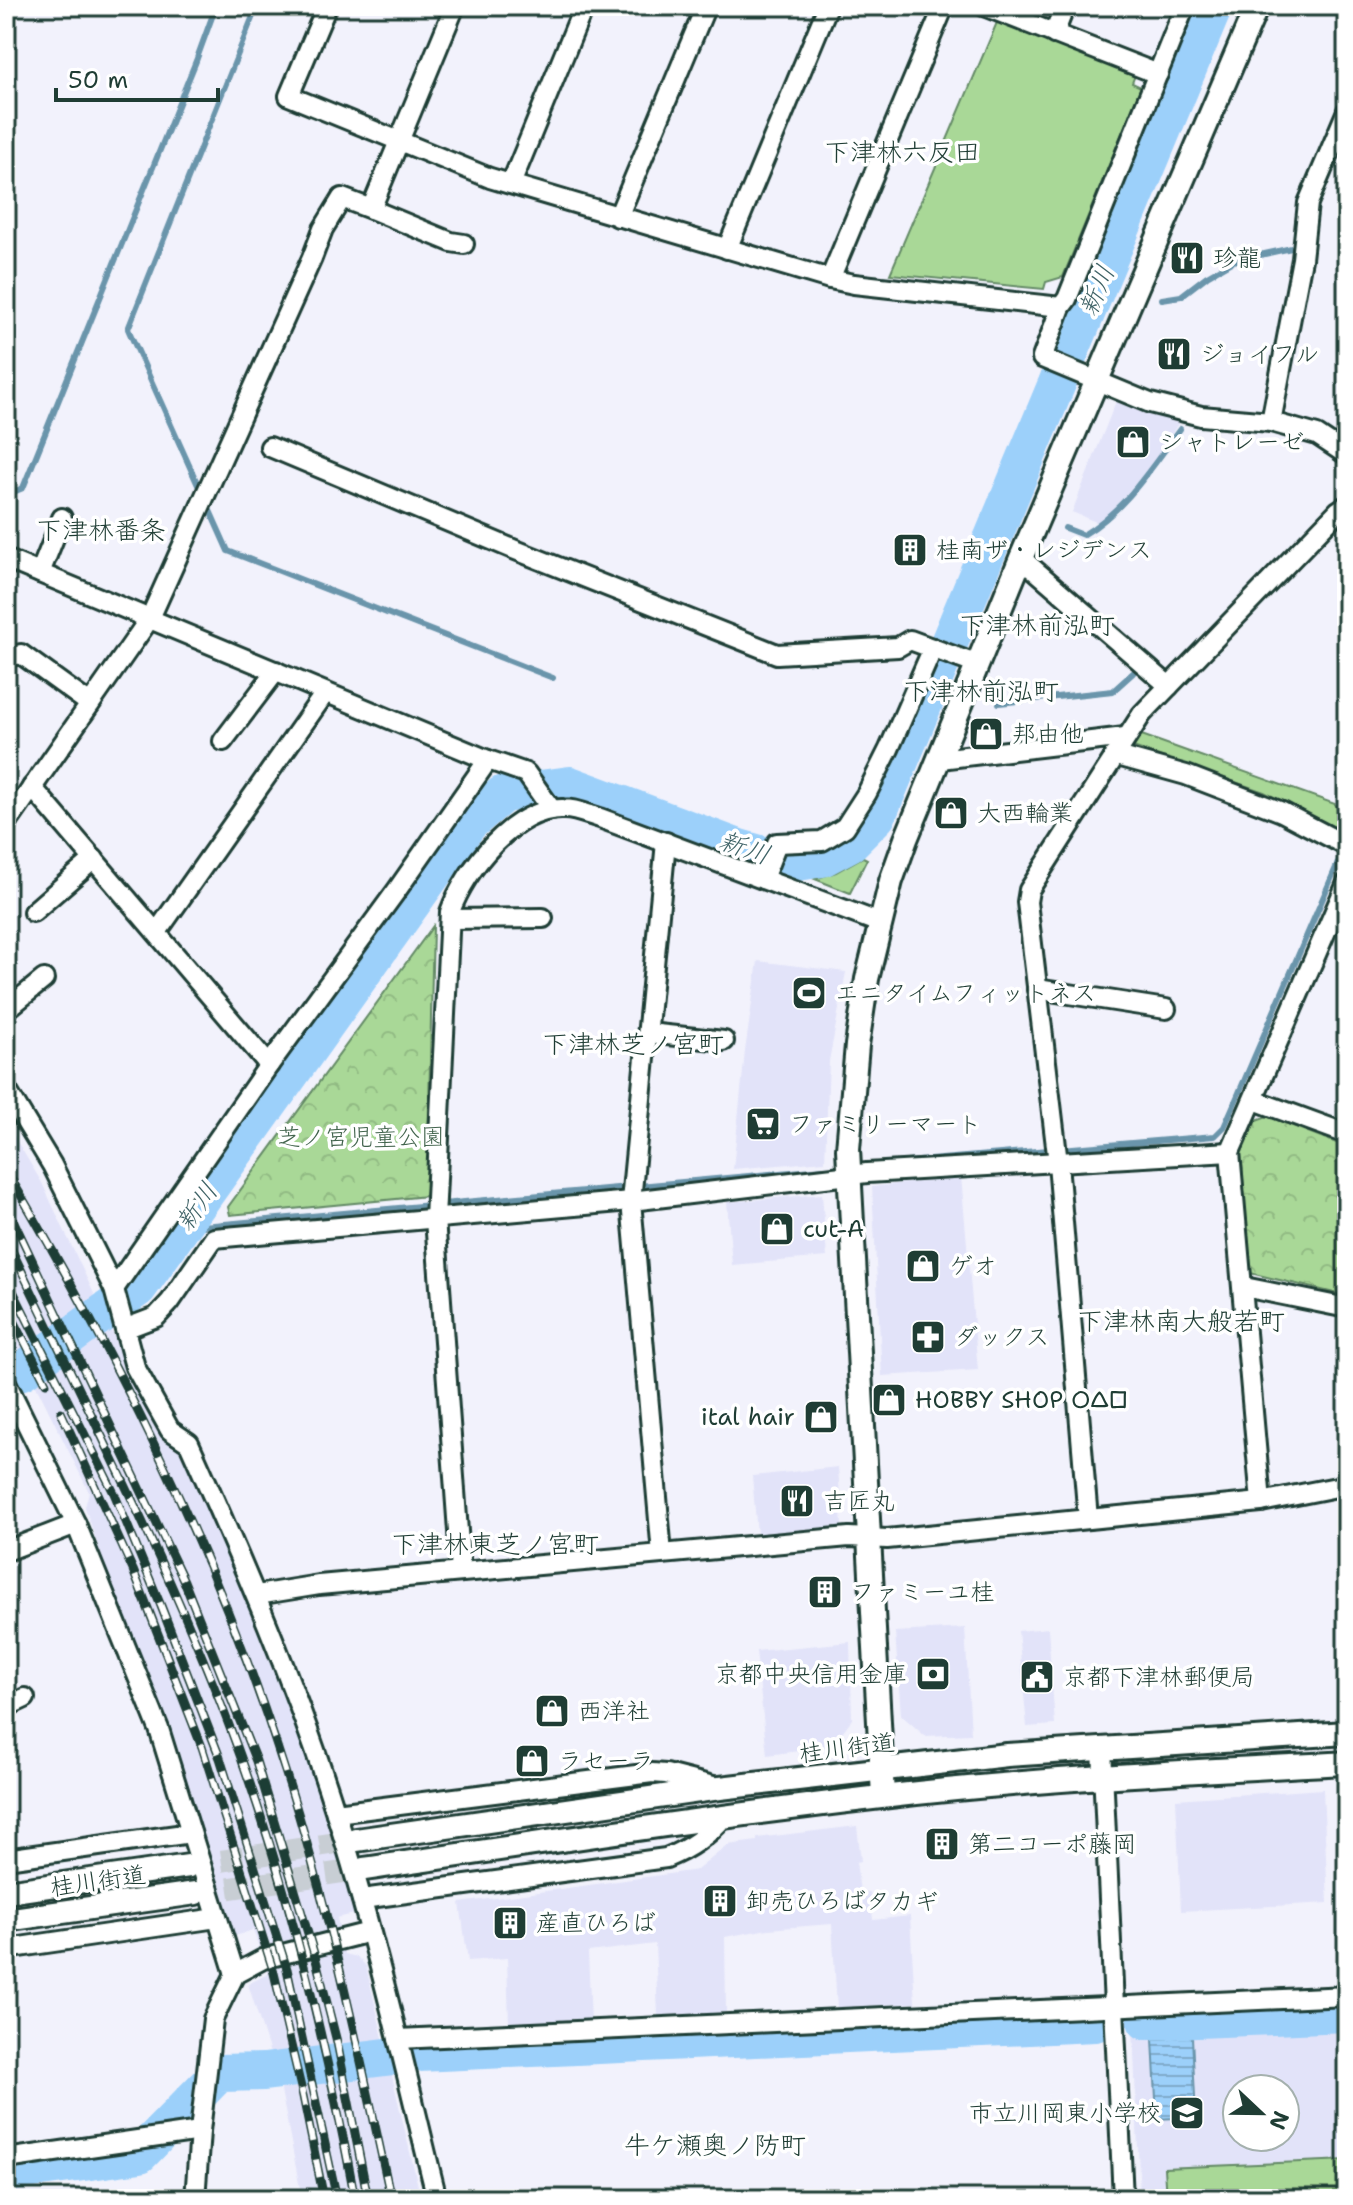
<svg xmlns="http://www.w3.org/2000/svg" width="1353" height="2205" font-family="'Shantell Sans','Klee One',sans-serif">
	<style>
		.built { fill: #e2e3f9; fill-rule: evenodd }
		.grass { fill: #a9d897; stroke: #648a66; stroke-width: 2 }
		.park { fill: url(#park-crowns); stroke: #648a66; stroke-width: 2 }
		.water { fill: url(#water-rules); stroke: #6a95ab; stroke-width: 2 }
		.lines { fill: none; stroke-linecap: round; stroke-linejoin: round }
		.stream { stroke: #6a95ab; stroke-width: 6 }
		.river { stroke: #9cd0fa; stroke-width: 38 }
		.tertiary-tunnel { stroke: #c8ced4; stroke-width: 22; stroke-dasharray: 22 11; stroke-linecap: butt }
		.minor-casing { stroke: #1f3d34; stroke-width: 24 }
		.tertiary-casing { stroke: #1f3d34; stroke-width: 28 }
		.minor { stroke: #fff; stroke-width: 18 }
		.tertiary { stroke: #fff; stroke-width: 22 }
		.rail-casing { stroke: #1f3d34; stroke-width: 9 }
		.rail { stroke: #fff; stroke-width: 6; stroke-dasharray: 18; stroke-linecap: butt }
		.labels { text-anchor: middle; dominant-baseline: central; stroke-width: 7; stroke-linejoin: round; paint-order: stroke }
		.poi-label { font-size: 24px; fill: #1f3d34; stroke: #fff; text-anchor: start }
		.park-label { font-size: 24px; fill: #42644d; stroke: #fff }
		.street-label { font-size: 24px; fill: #1f3d34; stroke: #fff }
		.neighbourhood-label { font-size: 26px; fill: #1f3d34; stroke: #fff }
		.water-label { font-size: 26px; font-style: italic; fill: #3e6266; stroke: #fff }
	</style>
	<defs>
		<pattern id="park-crowns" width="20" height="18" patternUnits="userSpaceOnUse" patternTransform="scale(2)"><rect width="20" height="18" fill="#a9d897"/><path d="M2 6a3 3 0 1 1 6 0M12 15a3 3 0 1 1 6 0" fill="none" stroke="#91ba83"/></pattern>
		<pattern id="water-rules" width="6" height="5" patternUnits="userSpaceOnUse" patternTransform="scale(2)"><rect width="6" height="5" fill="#9cd0fa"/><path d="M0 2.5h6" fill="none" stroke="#7faacb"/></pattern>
	</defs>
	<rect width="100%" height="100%" fill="#f2f2fc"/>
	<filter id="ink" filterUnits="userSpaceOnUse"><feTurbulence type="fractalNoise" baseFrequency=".0125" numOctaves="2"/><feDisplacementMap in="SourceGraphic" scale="16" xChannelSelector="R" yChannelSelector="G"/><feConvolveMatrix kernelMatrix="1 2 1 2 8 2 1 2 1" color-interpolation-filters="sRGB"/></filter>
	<g filter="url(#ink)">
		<g class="built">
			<path d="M 1116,401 L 1161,416 L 1181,419 L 1152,465 L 1104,519 L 1096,522 L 1072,512 Z"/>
			<path d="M 758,961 L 846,972 L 829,1061 L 825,1161 L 733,1169 L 745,1051 Z"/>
			<path d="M 6,1123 L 42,1183 L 158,1430 L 179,1447 L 226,1548 L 253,1616 L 328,1817 L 354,1914 L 337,1918 L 345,1954 L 357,1957 L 366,1966 L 421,2199 L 302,2199 L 280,2085 L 248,1984 L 268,1974 L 253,1930 L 235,1936 L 159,1699 L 112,1588 L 85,1507 L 89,1492 L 15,1343 L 6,1347 Z"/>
			<path d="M 961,1176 L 978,1370 L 882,1376 L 872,1187 Z"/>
			<path d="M 822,1194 L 827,1257 L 732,1265 L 727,1202 Z"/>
			<path d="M 838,1467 L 842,1526 L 757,1534 L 752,1476 Z"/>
			<path d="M 965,1628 L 971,1734 L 925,1736 L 901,1715 L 895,1632 Z"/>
			<path d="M 1048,1628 L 1055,1725 L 1027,1727 L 1018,1631 Z"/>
			<path d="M 850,1642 L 852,1719 L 831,1747 L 767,1755 L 756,1651 Z"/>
			<path d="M 1323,1789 L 1328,1903 L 1181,1911 L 1176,1799 Z"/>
			<path d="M 857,1826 L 861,1861 L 856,1862 L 860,1892 L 870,1892 L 873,1920 L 910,1916 L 915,2003 L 837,2008 L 832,1924 L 768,1929 L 725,1937 L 726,2013 L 658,2016 L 655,1944 L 588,1952 L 591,2022 L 509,2026 L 507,1958 L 468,1961 L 460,1903 L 697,1870 L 728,1845 L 757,1841 L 757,1838 Z"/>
			<path d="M 1347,2019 L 1347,2199 L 1140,2199 L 1133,2028 ZM 1237,2089 L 1285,2089 L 1285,2137 L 1237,2137 Z"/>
		</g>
		<g class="grass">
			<path d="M 998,20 L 1135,75 L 1132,83 L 1141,87 L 1063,277 L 1046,282 L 1044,289 L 890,274 Z"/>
			<path d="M 1136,733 L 1335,804 L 1344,816 L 1340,826 L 1336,828 L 1264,792 L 1130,746 Z"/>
			<path d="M 863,857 L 867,859 L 850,893 L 815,879 L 836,872 Z"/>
			<path d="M 1347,2160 L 1347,2199 L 1166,2199 L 1164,2168 Z"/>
		</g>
		<g class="park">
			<path d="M 433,926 L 427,1196 L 230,1215 L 228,1207 Z"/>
			<path d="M 1267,1116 L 1347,1147 L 1347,1296 L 1250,1273 L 1241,1151 L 1251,1122 Z"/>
		</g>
		<path class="water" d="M 1192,2037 L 1196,2117 L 1157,2119 L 1153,2039 Z"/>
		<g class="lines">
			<g class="stream">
				<path d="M 1162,299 L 1181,296 L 1207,276 L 1233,261 L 1296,247"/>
				<path d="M 202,494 L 128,329 L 257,6"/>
				<path d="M 6,495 L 23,488 L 196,61 L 216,6"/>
				<path d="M 207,504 L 228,551 L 553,678"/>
				<path d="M 1065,528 L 1083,535 C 1125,510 1151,468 1180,429"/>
				<path d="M 999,703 L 1113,691 L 1133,673"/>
				<path d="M 895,1163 L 1215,1136 L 1224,1127 L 1235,1102 L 1344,849"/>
				<path d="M 181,1228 L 824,1169"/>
			</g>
			<g class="river">
				<path d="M 6,1377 L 22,1371 L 138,1288 L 469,823 L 503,794 L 570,785 L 739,848 L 792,863 L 822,858 L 850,843 L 877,816 L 1214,6"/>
				<path d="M 1146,2021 L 1347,2013"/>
				<path d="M 6,2173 L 140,2154 L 219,2073 L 264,2072 L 418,2053 L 1095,2023"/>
			</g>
			<g class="tertiary-tunnel">
				<path d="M 189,1866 L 356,1840"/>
				<path d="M 196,1893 L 364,1869"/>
			</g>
			<g class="minor-casing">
				<g id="minor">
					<path d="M 327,6 L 289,96 L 490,178 L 830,279 L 854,284 L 1061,307"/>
					<path d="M 984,6 L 1158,74"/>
					<path d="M 1185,6 L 1067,299 L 1061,307 L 1042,358 L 1150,403 L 1201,416 L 1271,422 L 1317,435 L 1347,455"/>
					<path d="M 1054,34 L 1065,6"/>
					<path d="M 511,184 L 584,6"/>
					<path d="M 371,209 L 451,242 L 464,244"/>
					<path d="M 618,217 L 706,6"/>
					<path d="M 727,249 L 828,6"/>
					<path d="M 830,279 L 944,6"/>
					<path d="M 1271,422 L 1302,259 L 1308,203 L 1347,111"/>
					<path d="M 270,447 L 513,549 L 777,654 L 898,647 L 910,640 L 978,665"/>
					<path d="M 1021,558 L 1169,686"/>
					<path d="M 6,559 L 488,760 L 526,773 L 552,810"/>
					<path d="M 40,573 L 62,518"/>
					<path d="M 6,657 L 21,654 L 90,704"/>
					<path d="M 223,741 L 276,671"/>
					<path d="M 1114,755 L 1186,775 L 1282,812 L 1347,846"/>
					<path d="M 940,759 L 1125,737"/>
					<path d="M 32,787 L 269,1065"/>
					<path d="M 6,825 L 150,618 L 312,258 L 323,229 L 342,198 L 371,209 L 455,6"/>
					<path d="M 763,879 L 777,843 L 822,841 L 845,827 L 867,793 L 889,749 L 933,648"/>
					<path d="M 33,912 L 94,859"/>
					<path d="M 450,919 L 543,918"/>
					<path d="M 157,932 L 325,693"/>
					<path d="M 1037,989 L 1166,1009"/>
					<path d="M 6,1010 L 44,979"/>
					<path d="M 648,1033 L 724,1041"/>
					<path d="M 6,1089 L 52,1165 L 114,1289 L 135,1367 L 170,1430 L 189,1443 C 243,1563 295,1684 335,1810 C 376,1938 405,2069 437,2199"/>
					<path d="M 1254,1100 L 1347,1134"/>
					<path d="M 1244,1287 L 1347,1308"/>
					<path d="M 114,1289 L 269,1065 L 397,890 L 488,760"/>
					<path d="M 127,1328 L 156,1317 L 170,1302 L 214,1238 L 631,1201 L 867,1173 L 1230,1152"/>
					<path d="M 6,1382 L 76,1524 L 159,1729 L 235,1974"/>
					<path d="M 1261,1502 L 1230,1152 L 1347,883"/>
					<path d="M 1088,1519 L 1058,1163 L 1027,902 L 1029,890 L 1142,714 L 1338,511 L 1347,505"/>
					<path d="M 6,1551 L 76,1524"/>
					<path d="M 662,1554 L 631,1201 L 666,842"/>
					<path d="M 461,1572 L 435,1219 L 450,912 C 465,870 514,807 564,809 C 576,809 589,815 600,818 L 880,923"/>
					<path d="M 257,1595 L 319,1585 L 849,1537 L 887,1539 L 1261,1502 L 1347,1485"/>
					<path d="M 6,1707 L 25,1698"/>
					<path d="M 1102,1749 L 1123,2199"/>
					<path d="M 336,1813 L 652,1773 L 666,1774 L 717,1787"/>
					<path d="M 6,1859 L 191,1833"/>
					<path d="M 362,1899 L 666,1858 C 689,1849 708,1836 724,1817"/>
					<path d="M 6,1949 L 217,1918"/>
					<path d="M 398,2039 L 1347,1996"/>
					<path d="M 6,2159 L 200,2131"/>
					<path d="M 195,2199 L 200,2131 L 213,2019 L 235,1974 L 263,1959 L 370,1932"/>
				</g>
			</g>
			<g class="tertiary-casing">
				<g id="tertiary">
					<path d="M 883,1796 L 848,1149 L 857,1045 L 867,979 L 891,881 L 906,839 L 1021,558 L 1257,6"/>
					<path d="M 356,1840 L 720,1788 L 1007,1755 L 1347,1733"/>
					<path d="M 364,1869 C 536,1844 708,1817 881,1797 C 1036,1779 1192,1771 1347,1763"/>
					<path d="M 6,1892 L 189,1866"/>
					<path d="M 6,1920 L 196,1893"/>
				</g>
			</g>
			<use href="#minor" class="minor"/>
			<use href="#tertiary" class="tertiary"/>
			<g class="rail-casing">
				<g id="rail">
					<path d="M 6,1170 C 119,1361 218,1559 285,1771 C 330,1911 360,2056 391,2199"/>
					<path d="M 6,1205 L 184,1581 L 256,1761 L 316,1960 L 337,2042 L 368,2199"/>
					<path d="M 6,1238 C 87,1409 176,1577 240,1755 C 292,1900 327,2048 355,2199"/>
					<path d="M 6,1277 L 114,1493 L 161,1606 L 220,1758 L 287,1969 L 337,2199"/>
					<path d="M 6,1305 L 46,1383"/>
					<path d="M 61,1412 L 133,1570 L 202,1747 L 274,1973 L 303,2096 L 324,2199"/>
				</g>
			</g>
			<use href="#rail" class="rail"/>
		</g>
	</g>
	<defs>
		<g id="restaurant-square" transform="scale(1.8)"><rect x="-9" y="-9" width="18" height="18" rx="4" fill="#1f3d34" stroke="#fff"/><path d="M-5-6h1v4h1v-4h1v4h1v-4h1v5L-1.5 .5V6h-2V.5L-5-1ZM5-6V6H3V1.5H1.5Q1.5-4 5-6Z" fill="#fff"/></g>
		<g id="shop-square" transform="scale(1.8)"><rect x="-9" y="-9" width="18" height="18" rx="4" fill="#1f3d34" stroke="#fff"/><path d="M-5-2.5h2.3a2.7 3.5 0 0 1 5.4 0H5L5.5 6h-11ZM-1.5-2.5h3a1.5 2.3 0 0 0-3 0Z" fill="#fff"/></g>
		<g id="building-square" transform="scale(1.8)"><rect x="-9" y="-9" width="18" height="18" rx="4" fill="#1f3d34" stroke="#fff"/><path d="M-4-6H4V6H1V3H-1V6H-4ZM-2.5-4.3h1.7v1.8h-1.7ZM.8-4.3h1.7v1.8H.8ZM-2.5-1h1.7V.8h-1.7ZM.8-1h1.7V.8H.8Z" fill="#fff"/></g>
		<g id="stadium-square" transform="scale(1.8)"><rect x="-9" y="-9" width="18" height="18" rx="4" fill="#1f3d34" stroke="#fff"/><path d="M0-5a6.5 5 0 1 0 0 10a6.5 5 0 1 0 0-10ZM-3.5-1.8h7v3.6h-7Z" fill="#fff"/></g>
		<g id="supermarket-square" transform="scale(1.8)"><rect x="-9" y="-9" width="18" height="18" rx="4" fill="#1f3d34" stroke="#fff"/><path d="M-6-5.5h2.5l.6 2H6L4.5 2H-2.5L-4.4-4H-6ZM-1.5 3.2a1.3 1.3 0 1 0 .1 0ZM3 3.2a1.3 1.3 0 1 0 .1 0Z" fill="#fff"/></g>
		<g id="pharmacy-square" transform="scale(1.8)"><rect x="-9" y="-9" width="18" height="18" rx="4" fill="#1f3d34" stroke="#fff"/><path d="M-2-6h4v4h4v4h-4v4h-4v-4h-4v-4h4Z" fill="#fff"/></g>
		<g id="bank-square" transform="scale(1.8)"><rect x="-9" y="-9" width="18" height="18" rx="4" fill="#1f3d34" stroke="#fff"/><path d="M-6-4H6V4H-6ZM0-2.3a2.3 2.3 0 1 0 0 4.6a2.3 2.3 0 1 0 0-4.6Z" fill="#fff"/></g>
		<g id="civic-square" transform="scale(1.8)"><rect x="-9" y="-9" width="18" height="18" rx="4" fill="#1f3d34" stroke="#fff"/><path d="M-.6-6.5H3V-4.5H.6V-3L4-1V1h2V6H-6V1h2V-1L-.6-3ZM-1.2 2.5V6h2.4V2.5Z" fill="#fff"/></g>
		<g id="school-square" transform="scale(1.8)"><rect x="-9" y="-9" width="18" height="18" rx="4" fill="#1f3d34" stroke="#fff"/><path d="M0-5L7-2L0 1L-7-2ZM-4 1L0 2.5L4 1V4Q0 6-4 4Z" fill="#fff"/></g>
	</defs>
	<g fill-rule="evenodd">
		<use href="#restaurant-square" x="1187" y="258"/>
		<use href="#restaurant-square" x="1174" y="354"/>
		<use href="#shop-square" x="1133" y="442"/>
		<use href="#building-square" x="910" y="550"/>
		<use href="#shop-square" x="986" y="734"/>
		<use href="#shop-square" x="951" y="813"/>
		<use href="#stadium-square" x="809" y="993"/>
		<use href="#supermarket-square" x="763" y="1124"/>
		<use href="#shop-square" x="777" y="1229"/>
		<use href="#shop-square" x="923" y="1266"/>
		<use href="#pharmacy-square" x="928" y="1337"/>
		<use href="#shop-square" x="889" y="1400"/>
		<use href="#shop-square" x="821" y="1417"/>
		<use href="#restaurant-square" x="797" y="1501"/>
		<use href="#building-square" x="825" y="1592"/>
		<use href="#bank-square" x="933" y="1674"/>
		<use href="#civic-square" x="1037" y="1677"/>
		<use href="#shop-square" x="552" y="1711"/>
		<use href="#shop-square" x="532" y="1761"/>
		<use href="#building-square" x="942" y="1844"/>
		<use href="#building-square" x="720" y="1901"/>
		<use href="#building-square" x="510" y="1923"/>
		<use href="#school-square" x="1187" y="2113"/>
	</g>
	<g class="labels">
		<g class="poi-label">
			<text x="1213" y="258">珍龍</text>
			<text x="1200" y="354">ジョイフル</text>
			<text x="1159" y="442">シャトレーゼ</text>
			<text x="936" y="550">桂南ザ・レジデンス</text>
			<text x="1012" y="734">邦由他</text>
			<text x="977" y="813">大西輪業</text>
			<text x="835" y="993">エニタイムフィットネス</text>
			<text x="789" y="1124">ファミリーマート</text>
			<text x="803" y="1229">cut-A</text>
			<text x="949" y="1266">ゲオ</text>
			<text x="954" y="1337">ダックス</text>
			<text x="915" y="1400">HOBBY SHOP ○△□</text>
			<text x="795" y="1417" text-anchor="end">ital hair</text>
			<text x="823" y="1501">吉匠丸</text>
			<text x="851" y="1592">ファミーユ桂</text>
			<text x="907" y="1674" text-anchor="end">京都中央信用金庫</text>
			<text x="1063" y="1677">京都下津林郵便局</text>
			<text x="578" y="1711">西洋社</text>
			<text x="558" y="1761">ラセーラ</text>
			<text x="968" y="1844">第二コーポ藤岡</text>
			<text x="746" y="1901">卸売ひろばタカギ</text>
			<text x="536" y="1923">産直ひろば</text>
			<text x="1161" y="2113" text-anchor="end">市立川岡東小学校</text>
		</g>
		<g class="park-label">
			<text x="361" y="1137">芝ノ宮児童公園</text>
		</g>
		<g class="street-label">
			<text transform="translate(847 1748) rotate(-7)">桂川街道</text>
			<text transform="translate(98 1881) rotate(-8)">桂川街道</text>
		</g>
		<g class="neighbourhood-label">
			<text x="902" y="151">下津林六反田</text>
			<text x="101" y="529">下津林番条</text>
			<text x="1037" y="624">下津林前泓町</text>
			<text x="981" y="690">下津林前泓町</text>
			<text x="633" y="1043">下津林芝ノ宮町</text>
			<text x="1181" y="1320">下津林南大般若町</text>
			<text x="495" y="1543">下津林東芝ノ宮町</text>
			<text x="715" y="2144">牛ケ瀬奥ノ防町</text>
		</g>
		<g class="water-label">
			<text transform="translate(1096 290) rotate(-67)">新川</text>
			<text transform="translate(745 847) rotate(19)">新川</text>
			<text transform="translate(196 1206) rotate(-55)">新川</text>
		</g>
	</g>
	<rect width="1353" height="2205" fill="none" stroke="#fff" stroke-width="32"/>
	<rect x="16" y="16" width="1321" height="2173" fill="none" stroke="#1f3d34" stroke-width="3" filter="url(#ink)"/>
	<g transform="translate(1261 2113) rotate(112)"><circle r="38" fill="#ffffff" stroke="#a5b1ae" stroke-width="2"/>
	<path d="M0-6L14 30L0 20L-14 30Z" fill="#1f3d34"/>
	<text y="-12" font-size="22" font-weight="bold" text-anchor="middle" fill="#1f3d34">N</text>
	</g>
	<path d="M56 88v12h162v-12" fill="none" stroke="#1f3d34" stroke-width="4"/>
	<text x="68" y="88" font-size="24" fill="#1f3d34" stroke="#ffffff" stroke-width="6" paint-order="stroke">50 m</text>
</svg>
